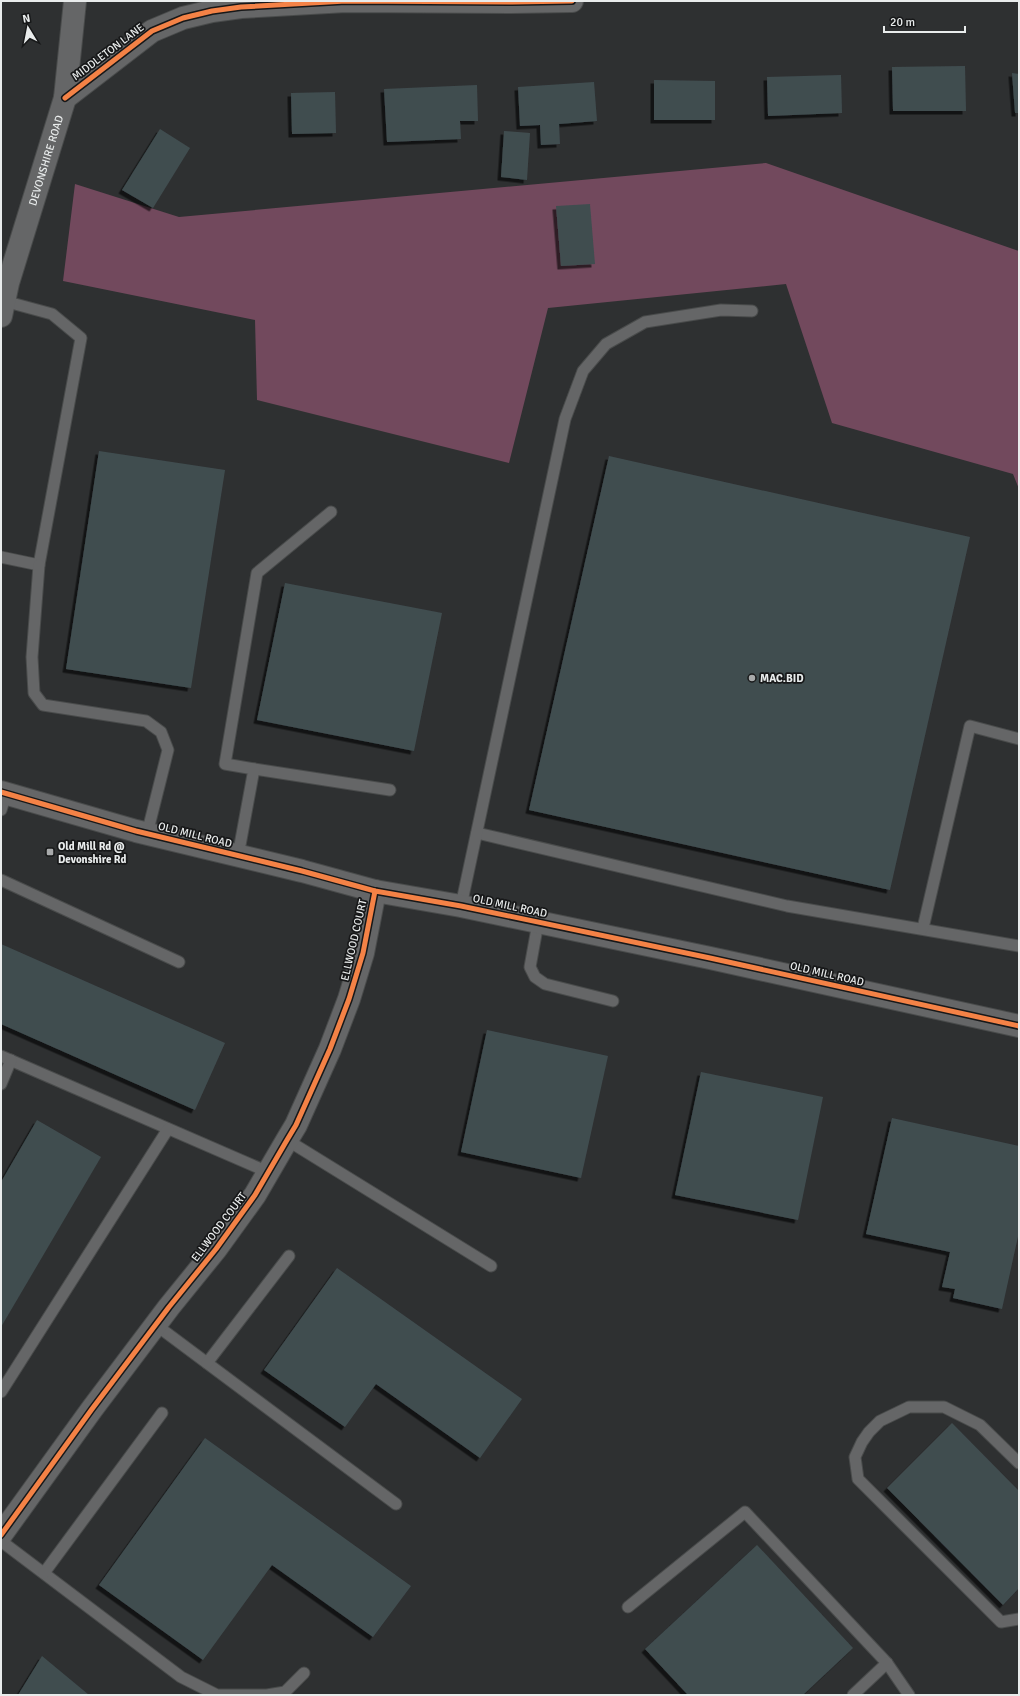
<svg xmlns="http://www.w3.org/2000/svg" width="1020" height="1696" font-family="Signika,sans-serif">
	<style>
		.forest { fill: #72495d }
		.building { fill: #404d50; filter: url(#shadow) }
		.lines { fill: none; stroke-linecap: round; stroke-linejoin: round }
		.service-casing { stroke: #494b4b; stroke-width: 13 }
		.minor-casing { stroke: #494b4b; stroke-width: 24 }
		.service { stroke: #656667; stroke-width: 11 }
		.minor { stroke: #656667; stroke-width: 22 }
		.cycleway-casing { stroke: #171819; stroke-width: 8 }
		.cycleway { stroke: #f48246; stroke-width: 5 }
		.poi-dot { fill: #a8aaab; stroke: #171819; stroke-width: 1.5 }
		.labels { text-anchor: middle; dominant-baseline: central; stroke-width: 3.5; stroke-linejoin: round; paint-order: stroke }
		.street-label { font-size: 11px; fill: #e9ecec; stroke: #171819 }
		.poi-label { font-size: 11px; font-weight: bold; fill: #e9ecec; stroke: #171819; text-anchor: start }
	</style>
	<defs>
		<filter id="shadow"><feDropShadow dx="-3.5" dy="3.5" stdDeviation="0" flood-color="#0009"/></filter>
	</defs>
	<rect width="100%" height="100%" fill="#2e3031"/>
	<path class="forest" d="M 766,163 L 1019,251 L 1019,489 L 1013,474 L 832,423 L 786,284 L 548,308 L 509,463 L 257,400 L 255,320 L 63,281 L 75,184 L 179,217 Z"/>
	<g class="building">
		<path d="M 965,66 L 966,111 L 893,111 L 892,67 Z"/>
		<path d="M 1012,73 L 1019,74 L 1019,113 L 1015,113 Z"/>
		<path d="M 841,75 L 842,113 L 768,116 L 767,77 Z"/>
		<path d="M 654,80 L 715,81 L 715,120 L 654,120 Z"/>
		<path d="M 594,82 L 597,121 L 559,124 L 560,144 L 541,145 L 540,125 L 520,126 L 518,87 Z"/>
		<path d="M 477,85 L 478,121 L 460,121 L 461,139 L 387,142 L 384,89 Z"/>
		<path d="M 335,92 L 336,133 L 292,134 L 291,93 Z"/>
		<path d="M 160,129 L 190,148 L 153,208 L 122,190 Z"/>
		<path d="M 504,131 L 530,133 L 527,180 L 501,177 Z"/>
		<path d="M 590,204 L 595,264 L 561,266 L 556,206 Z"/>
		<path d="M 99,451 L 225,470 L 191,688 L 66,669 Z"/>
		<path d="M 609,456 L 970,537 L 890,890 L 529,810 Z"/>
		<path d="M 285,583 L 442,613 L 414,751 L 257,720 Z"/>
		<path d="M 1,944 L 225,1043 L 195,1110 L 1,1024 Z"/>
		<path d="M 487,1030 L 608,1056 L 581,1178 L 461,1152 Z"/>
		<path d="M 701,1072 L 823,1097 L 798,1220 L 675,1195 Z"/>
		<path d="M 892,1118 L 1019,1146 L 1019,1232 L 1002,1309 L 953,1298 L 955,1289 L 942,1287 L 950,1252 L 866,1234 Z"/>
		<path d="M 37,1120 L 101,1157 L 1,1327 L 1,1182 Z"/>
		<path d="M 337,1268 L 522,1399 L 480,1458 L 376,1384 L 345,1427 L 264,1370 Z"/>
		<path d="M 952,1423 L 1019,1491 L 1019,1588 L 1003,1605 L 887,1488 Z"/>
		<path d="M 205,1438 L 411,1586 L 373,1637 L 272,1565 L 203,1660 L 99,1585 Z"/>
		<path d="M 757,1545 L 853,1648 L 803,1695 L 688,1695 L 645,1649 Z"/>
		<path d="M 42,1656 L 89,1695 L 18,1695 Z"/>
	</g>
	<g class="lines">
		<g class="service-casing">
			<g id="service">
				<path d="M 1,557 L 39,565 L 81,338 L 52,314 L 4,301"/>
				<path d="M 39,565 L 32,657 L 34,693 L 43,705 L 146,721 L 161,732 L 168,750 L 147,834"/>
				<path d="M 254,769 L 390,790"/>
				<path d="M 1,810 L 6,794"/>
				<path d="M 477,833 L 787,906 L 1019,946"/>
				<path d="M 238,856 L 254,769 L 225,764 L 257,573 L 331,512"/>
				<path d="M 1,880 L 179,962"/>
				<path d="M 461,906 L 565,419 L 583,371 L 606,344 L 645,322 L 721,310 L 752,311"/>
				<path d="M 538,923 L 530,967 L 535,977 L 545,984 L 613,1001"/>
				<path d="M 923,928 L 970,726 L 1019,739"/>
				<path d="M 1,1056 L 268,1172"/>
				<path d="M 1,1084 L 11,1060"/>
				<path d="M 287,1140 L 491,1266"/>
				<path d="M 156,1325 L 396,1504"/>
				<path d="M 207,1363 L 289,1256"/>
				<path d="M 1,1392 L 168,1129"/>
				<path d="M 1019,1463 L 980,1425 L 944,1407 L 909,1407 L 880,1421 L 869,1432 L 862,1442 L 855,1457 L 858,1479 L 1001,1622 L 1019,1619"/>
				<path d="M 1,1541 L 181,1677 L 217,1695 L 267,1695 L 285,1692 L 304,1673"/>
				<path d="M 44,1573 L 162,1413"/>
				<path d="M 628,1607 L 745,1512 L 887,1663 L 909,1695"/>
				<path d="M 853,1695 L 887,1663"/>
			</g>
		</g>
		<g class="minor-casing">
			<g id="minor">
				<path d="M 65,98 L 152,31 L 183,18 L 212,11 L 241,7 L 346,1 L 512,2 L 572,1"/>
				<path id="s1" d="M 1,316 L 8,283 L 65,98 L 75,1"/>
				<path d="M 1,792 L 136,831 L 302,871 L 375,891 L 461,906 L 710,958 L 1019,1026"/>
				<path d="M 1,1535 L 92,1409 L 169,1307 L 216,1249 L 255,1195 L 287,1140 L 296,1125 L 330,1049 L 349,999 L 363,953 L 375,891"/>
			</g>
		</g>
		<use href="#service" class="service"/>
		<use href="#minor" class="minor"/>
		<g class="cycleway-casing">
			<g id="cycleway">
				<path d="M 65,98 L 152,31 L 183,18 L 212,11 L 241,7 L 346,1 L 512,2 L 572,1"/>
				<path d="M 1,792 L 136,831 L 302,871 L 375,891 L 461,906 L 710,958 L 1019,1026"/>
				<path d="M 1,1535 L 92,1409 L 169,1307 L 216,1249 L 255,1195 L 287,1140 L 296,1125 L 330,1049 L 349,999 L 363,953 L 375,891"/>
			</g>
		</g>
		<use href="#cycleway" class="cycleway"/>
	</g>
	<g class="poi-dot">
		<circle cx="752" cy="678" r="4"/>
		<rect x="46" y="848" width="8" height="8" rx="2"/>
	</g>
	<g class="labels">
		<g class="street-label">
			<text transform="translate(108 52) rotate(-37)">MIDDLETON LANE</text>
			<text stroke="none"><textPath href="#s1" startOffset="162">DEVONSHIRE ROAD</textPath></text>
			<text transform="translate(195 835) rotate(14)">OLD MILL ROAD</text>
			<text transform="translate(510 906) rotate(12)">OLD MILL ROAD</text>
			<text transform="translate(354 940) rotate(-77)">ELLWOOD COURT</text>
			<text transform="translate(827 974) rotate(13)">OLD MILL ROAD</text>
			<text transform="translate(219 1227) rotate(-53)">ELLWOOD COURT</text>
		</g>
		<g class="poi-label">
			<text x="760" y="678">MAC.BID</text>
			<text x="58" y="846">Old Mill Rd @<tspan x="58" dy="13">Devonshire Rd</tspan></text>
		</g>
	</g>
	<rect width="1020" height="1696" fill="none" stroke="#e9ecec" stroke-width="4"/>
	<g transform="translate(28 28) rotate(350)" stroke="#171819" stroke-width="3" paint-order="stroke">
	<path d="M0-3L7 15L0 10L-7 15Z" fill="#e9ecec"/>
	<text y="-6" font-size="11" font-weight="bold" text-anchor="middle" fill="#e9ecec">N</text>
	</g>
	<path d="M884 26v6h81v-6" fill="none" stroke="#e9ecec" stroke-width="2"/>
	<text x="890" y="26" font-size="12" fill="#e9ecec" stroke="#171819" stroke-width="3" paint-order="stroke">20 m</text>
</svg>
